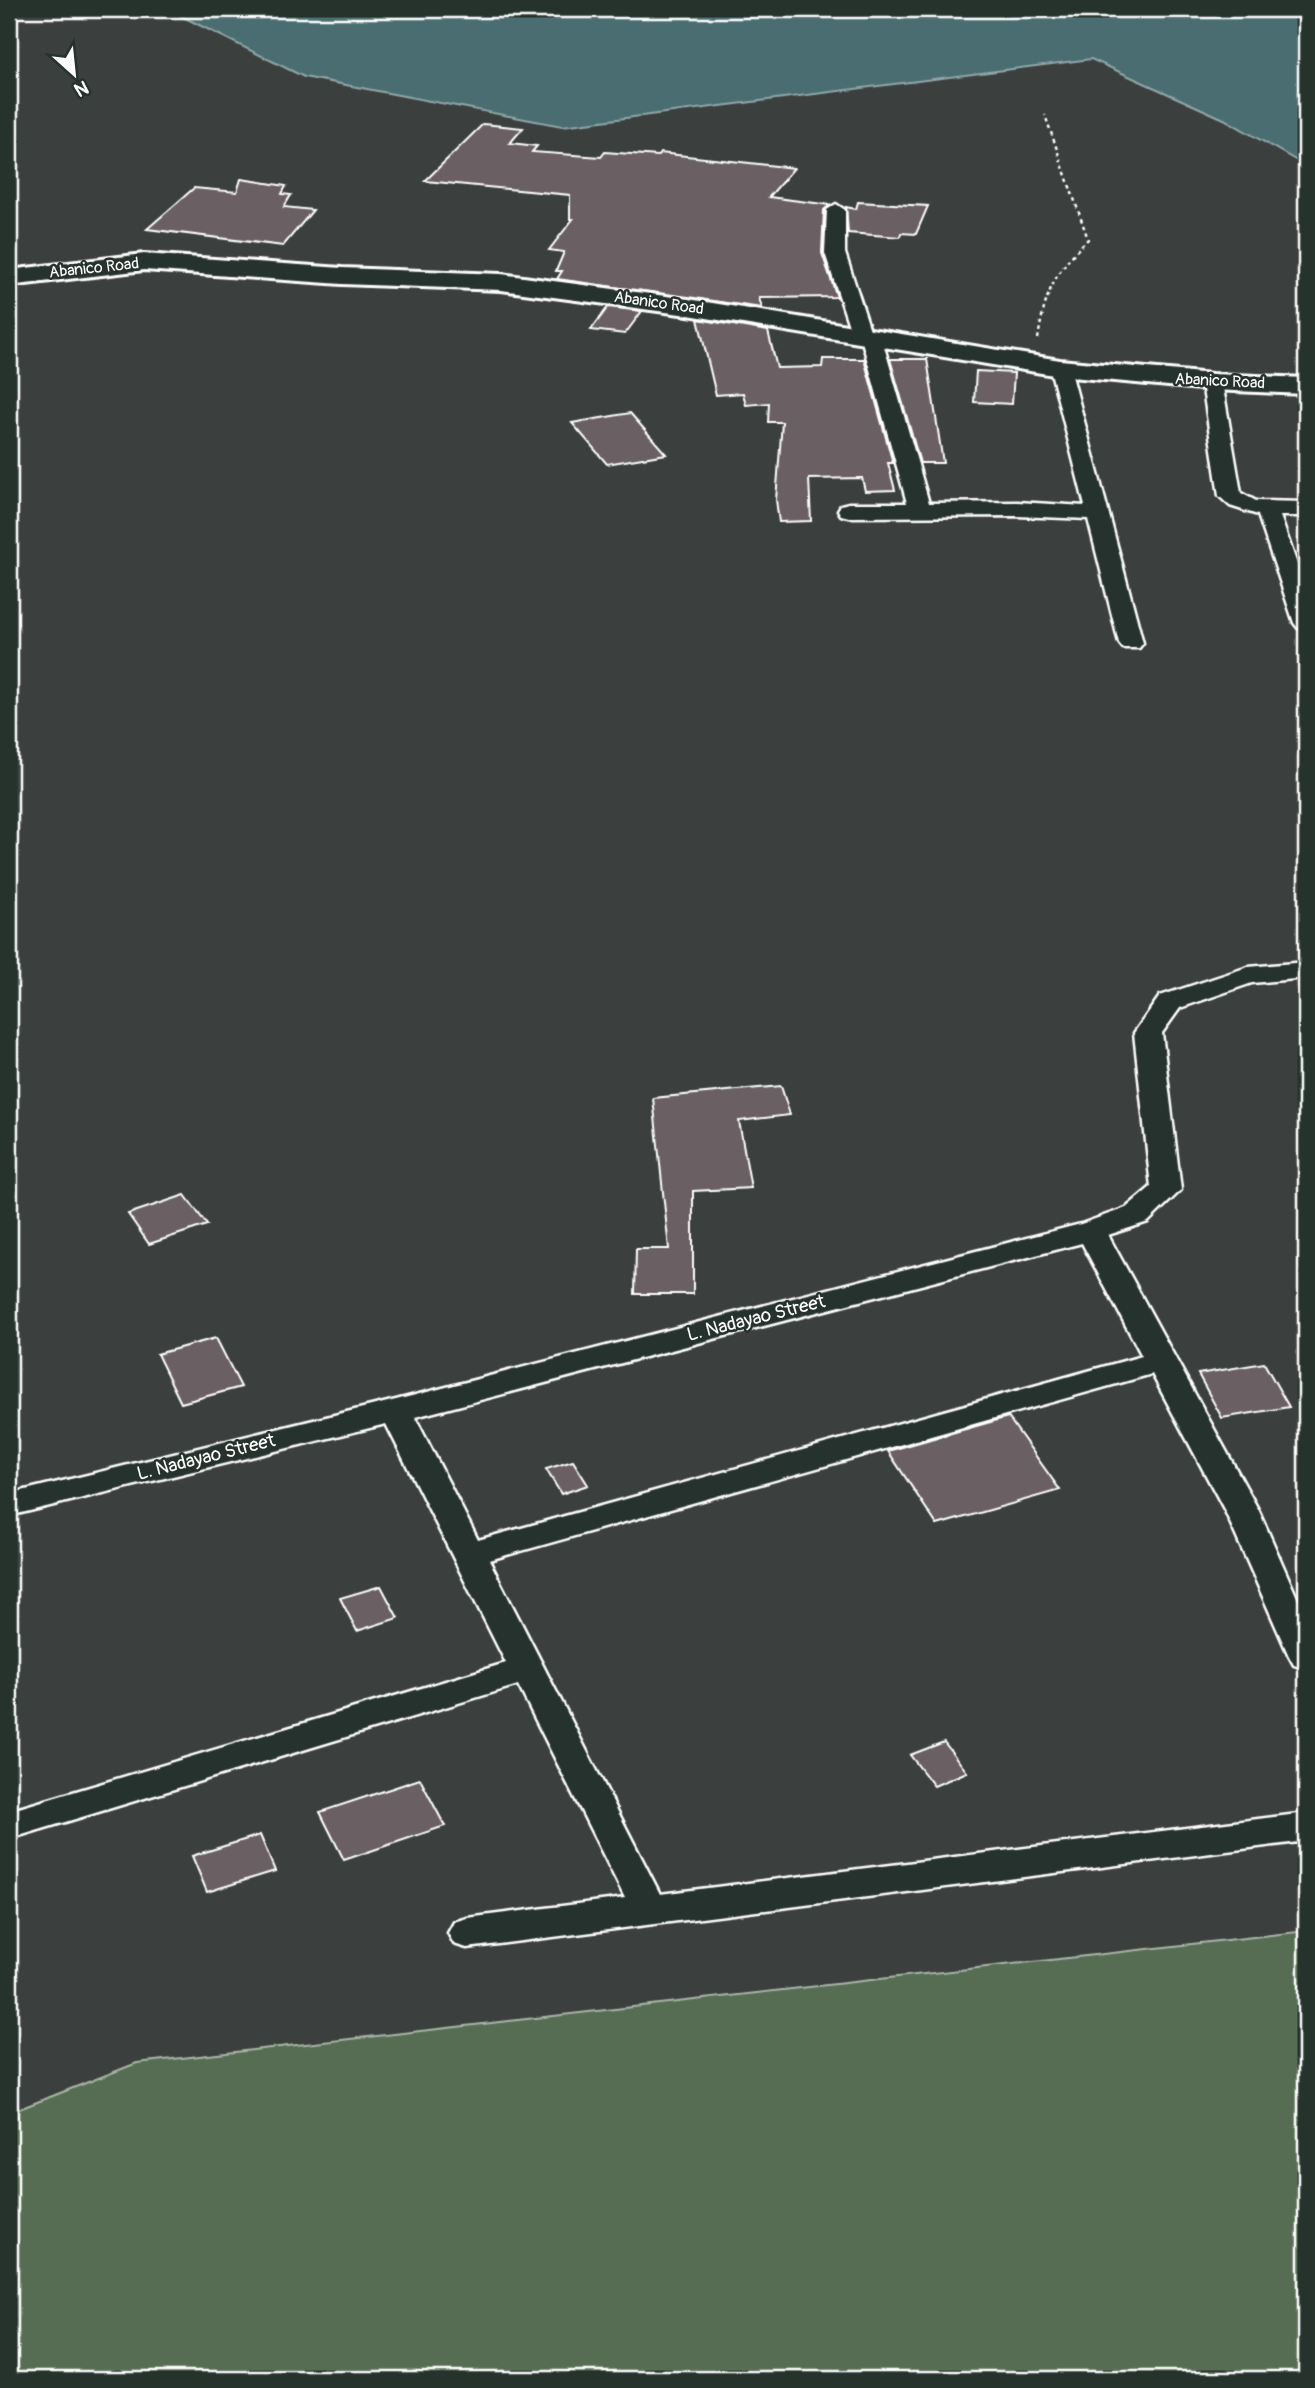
<svg xmlns="http://www.w3.org/2000/svg" width="1315" height="2388" font-family="Pangolin,sans-serif">
	<style>
		.green { fill: #566d53; stroke: #aab6a9; stroke-width: 2 }
		.water { fill: #4a6d71; stroke: #92a7aa; stroke-width: 2 }
		.building { fill: #6b6064; stroke: #fff; stroke-width: 2 }
		.lines { fill: none; stroke-linecap: round; stroke-linejoin: round }
		.street-casing { stroke: #fff; stroke-width: 5 }
		.secondary-casing { stroke: #fff; stroke-width: 6 }
		.path { stroke: #fff; stroke-width: 2.5; stroke-dasharray: 3.5 3.5; stroke-linecap: butt }
		.street { fill: #26332d; fill-rule: evenodd }
		.secondary { fill: #26332d; fill-rule: evenodd }
		.labels { text-anchor: middle; dominant-baseline: central; stroke-width: 5; stroke-linejoin: round; paint-order: stroke }
		.far-street-label { font-size: 16px; fill: #fff; stroke: #26332d }
		.street-label { font-size: 19px; fill: #fff; stroke: #26332d }
	</style>
	<rect width="100%" height="100%" fill="#3b403e"/>
	<filter id="ink" filterUnits="userSpaceOnUse"><feTurbulence type="fractalNoise" baseFrequency=".0143" numOctaves="2"/><feDisplacementMap in="SourceGraphic" scale="14" xChannelSelector="R" yChannelSelector="G"/><feConvolveMatrix kernelMatrix="1 2 1 2 8 2 1 2 1" color-interpolation-filters="sRGB"/></filter>
	<g filter="url(#ink)">
		<path class="green" d="M 1306,1931 L 1306,2379 L 9,2379 L 9,2113 L 137,2063 Z"/>
		<path class="water" d="M 167,9 L 1306,9 L 1306,166 L 1224,119 L 1091,59 L 562,126 L 304,77 Z"/>
		<g class="building">
			<path d="M 483,124 L 523,128 L 510,143 L 537,146 L 532,152 L 601,157 L 605,152 L 658,156 L 660,153 L 794,168 L 769,197 L 830,205 L 824,210 L 822,253 L 837,297 L 759,298 L 762,308 L 557,279 L 562,271 L 556,271 L 564,252 L 549,250 L 573,219 L 570,219 L 570,195 L 425,181 Z"/>
			<path d="M 241,179 L 286,186 L 282,194 L 291,195 L 284,207 L 313,210 L 283,246 L 147,229 L 194,188 L 237,192 Z"/>
			<path d="M 858,202 L 928,206 L 916,234 L 901,233 L 900,237 L 848,233 L 846,207 L 856,209 Z"/>
			<path d="M 608,307 L 642,311 L 625,334 L 591,330 Z"/>
			<path d="M 698,319 L 768,331 L 777,368 L 822,367 L 823,359 L 864,359 L 893,463 L 888,463 L 895,490 L 865,491 L 862,478 L 809,479 L 811,521 L 779,522 L 776,500 L 782,422 L 768,422 L 769,403 L 746,405 L 743,393 L 716,395 Z"/>
			<path d="M 890,359 L 927,359 L 943,463 L 920,463 Z"/>
			<path d="M 976,371 L 1014,373 L 1012,404 L 974,402 Z"/>
			<path d="M 630,413 L 666,454 L 607,464 L 572,423 Z"/>
			<path d="M 781,1086 L 790,1115 L 739,1121 L 751,1188 L 693,1191 L 693,1294 L 635,1294 L 636,1249 L 669,1249 L 653,1098 Z"/>
			<path d="M 185,1195 L 207,1225 L 149,1244 L 128,1214 Z"/>
			<path d="M 216,1338 L 241,1387 L 181,1403 L 157,1354 Z"/>
			<path d="M 1264,1363 L 1289,1407 L 1222,1418 L 1198,1374 Z"/>
			<path d="M 1008,1417 L 1060,1490 L 937,1525 L 888,1451 Z"/>
			<path d="M 573,1461 L 588,1485 L 561,1494 L 546,1469 Z"/>
			<path d="M 381,1586 L 398,1618 L 357,1631 L 340,1598 Z"/>
			<path d="M 944,1742 L 967,1772 L 934,1786 L 910,1755 Z"/>
			<path d="M 420,1779 L 445,1826 L 344,1860 L 320,1812 Z"/>
			<path d="M 260,1835 L 275,1871 L 207,1892 L 192,1856 Z"/>
		</g>
		<g class="lines">
			<g class="street-casing">
				<g id="street">
					<path d="M 836,204 L 845,210 L 845,253 L 870,330 L 878,332 L 881,336 L 929,503 L 1017,502 L 1085,506 L 1050,368 L 1053,364 L 1067,364 L 1070,368 L 1143,643 L 1139,648 L 1123,648 L 1119,643 L 1088,519 L 1017,516 L 849,517 L 841,515 L 838,510 L 841,505 L 849,503 L 907,503 L 862,341 L 855,339 L 852,335 L 825,253 L 827,210 Z"/>
					<path d="M 1212,376 L 1219,378 L 1222,382 L 1241,493 L 1256,501 L 1306,502 L 1306,516 L 1280,516 L 1306,590 L 1306,630 L 1298,628 L 1294,623 L 1258,515 L 1230,506 L 1219,496 L 1202,382 L 1205,378 Z"/>
					<path d="M 1306,962 L 1306,978 L 1252,983 L 1180,1008 L 1162,1033 L 1181,1190 L 1148,1222 L 1108,1235 L 1259,1511 L 1306,1618 L 1306,1669 L 1294,1665 L 1289,1656 L 1225,1511 L 1152,1374 L 489,1560 L 660,1894 L 1306,1813 L 1306,1841 L 467,1948 L 454,1944 L 448,1933 L 454,1922 L 467,1918 L 625,1898 L 518,1685 L 9,1839 L 9,1811 L 506,1663 L 386,1424 L 9,1516 L 9,1494 L 396,1400 L 1081,1224 L 1126,1208 L 1151,1187 L 1134,1033 L 1160,996 L 1248,967 ZM 1082,1243 L 1142,1356 L 478,1540 L 415,1417 Z"/>
				</g>
			</g>
			<g class="secondary-casing">
				<path id="secondary" d="M 144,254 L 342,268 L 501,274 L 688,299 L 1060,360 L 1212,374 L 1306,378 L 1306,394 L 1212,390 L 1060,376 L 688,315 L 501,290 L 342,284 L 144,270 L 9,286 L 9,270 Z"/>
			</g>
			<path class="path" d="M 1038,339 C 1045,293 1054,272 1088,239 L 1045,115"/>
			<use href="#street" class="street"/>
			<use href="#secondary" class="secondary"/>
		</g>
	</g>
	<g class="labels">
		<g class="far-street-label">
			<text transform="translate(94 268) rotate(-6)">Abanico Road</text>
			<text transform="translate(659 303) rotate(8)">Abanico Road</text>
			<text transform="translate(1220 381) rotate(3)">Abanico Road</text>
		</g>
		<g class="street-label">
			<text transform="translate(756 1318) rotate(-14)">L. Nadayao Street</text>
			<text transform="translate(206 1457) rotate(-14)">L. Nadayao Street</text>
		</g>
	</g>
	<rect width="1315" height="2388" fill="none" stroke="#26332d" stroke-width="35"/>
	<rect x="18" y="18" width="1280" height="2353" fill="none" stroke="#fff" stroke-width="2.5" filter="url(#ink)"/>
	<g transform="translate(74 74) rotate(153)" stroke="#26332d" stroke-width="5" paint-order="stroke">
	<path d="M0-5L12 26L0 18L-12 26Z" fill="#ffffff"/>
	<text y="-10" font-size="19" font-weight="bold" text-anchor="middle" fill="#ffffff">N</text>
	</g>
</svg>
